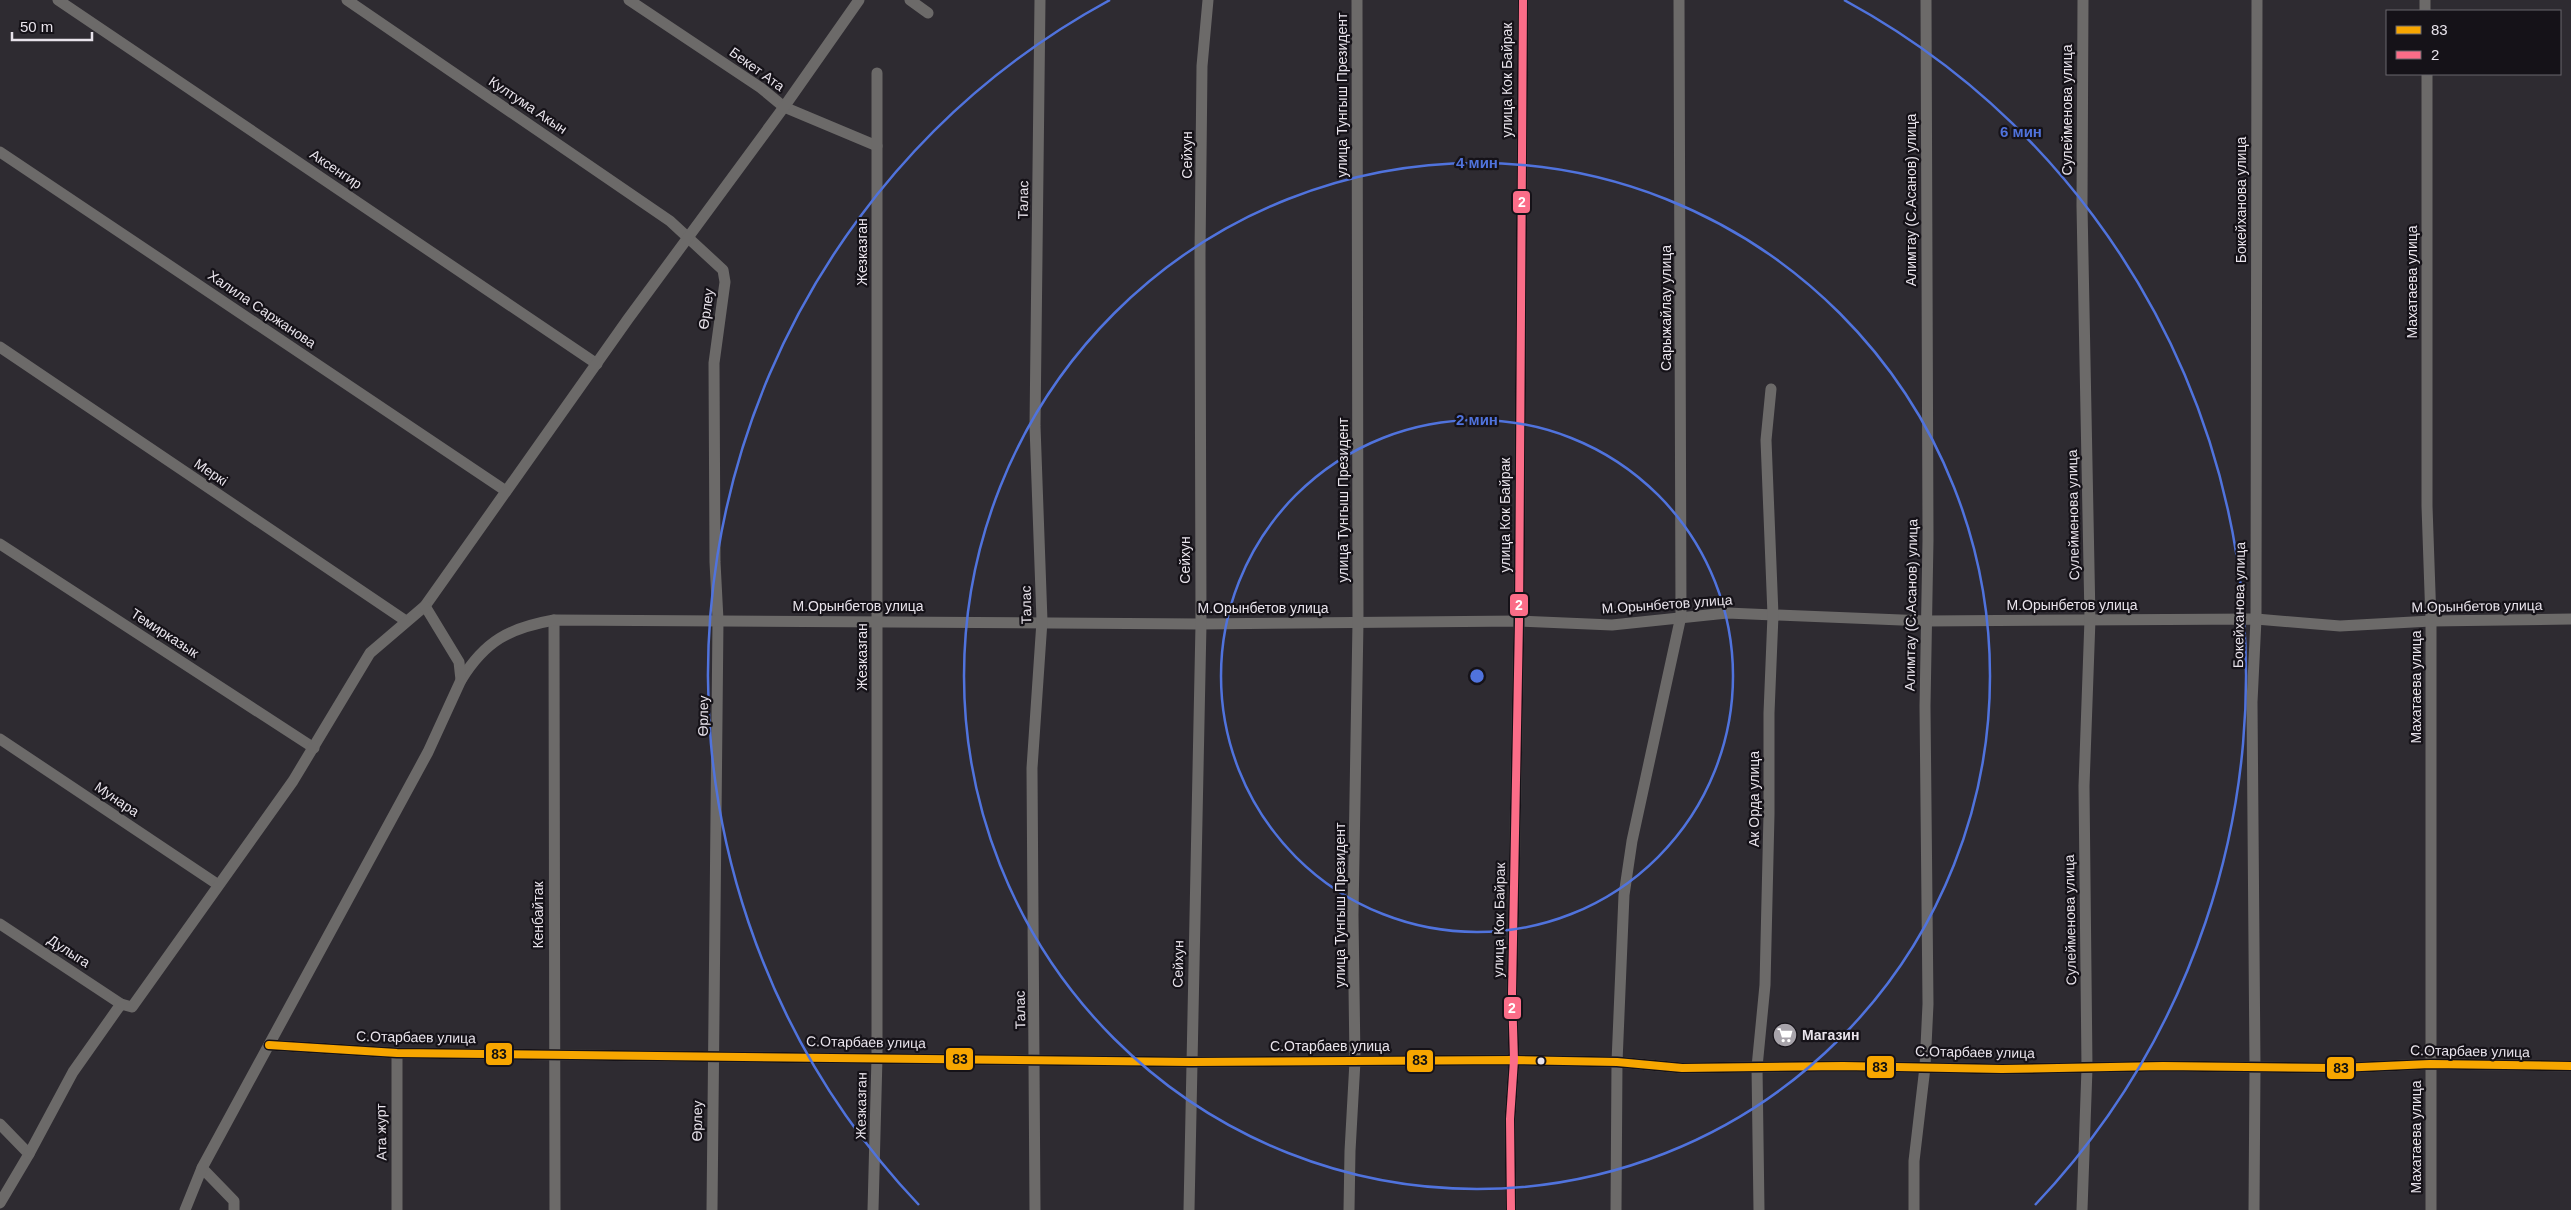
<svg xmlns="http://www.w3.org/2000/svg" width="2571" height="1210" font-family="Helvetica,sans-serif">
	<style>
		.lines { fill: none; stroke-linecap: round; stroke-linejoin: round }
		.minor { stroke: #6c6a69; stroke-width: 11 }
		.bus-1-casing { stroke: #151218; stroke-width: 11 }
		.bus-2-casing { stroke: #151218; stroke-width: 11 }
		.bus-1 { stroke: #f7a600; stroke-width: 8 }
		.bus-2 { stroke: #fb6d88; stroke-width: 8 }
		.ring { fill: none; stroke: #5073dd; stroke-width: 2.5 }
		.bus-dot { fill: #e8e3eb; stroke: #151218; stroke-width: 2 }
		.labels { text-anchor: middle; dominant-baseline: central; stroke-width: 4.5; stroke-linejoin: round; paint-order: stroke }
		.street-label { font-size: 14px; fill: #e8e3eb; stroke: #151218 }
		.poi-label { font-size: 14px; font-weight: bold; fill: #e8e3eb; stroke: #151218; text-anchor: start }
		.centre { fill: #5073dd; stroke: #151218; stroke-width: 2.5 }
		.ring-label { font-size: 15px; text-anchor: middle; font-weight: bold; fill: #5073dd; stroke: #151218; stroke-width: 4.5; stroke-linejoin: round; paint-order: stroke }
		.line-badge { stroke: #151218; stroke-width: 2 }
		.badge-label { font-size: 14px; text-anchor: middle; font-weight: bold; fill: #fff }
		.pale-badge-label { font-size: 14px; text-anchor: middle; font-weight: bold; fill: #111 }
	</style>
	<rect width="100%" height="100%" fill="#2e2b31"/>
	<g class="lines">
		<g class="minor">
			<path d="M 58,0 L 597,364"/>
			<path d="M 347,0 L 670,221 L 723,270 L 725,282 L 714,363 L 715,562 L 718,620 L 712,1210"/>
			<path d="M 629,0 L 761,88 L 784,107 L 877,146"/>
			<path d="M 910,0 L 928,13"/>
			<path d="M 2425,0 L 2425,11"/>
			<path d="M 2427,74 L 2427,506 L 2431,621 L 2431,1210"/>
			<path d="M 0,152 L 506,491"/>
			<path d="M 0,347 L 406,621"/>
			<path d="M 0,544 L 314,748"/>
			<path d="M 554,620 L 555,1210"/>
			<path d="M 461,680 C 485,641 509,628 554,620 L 1201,624 L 1519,621 L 1612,625 L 1727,613 L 1926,621 L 2256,619 L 2340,626 L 2431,621 L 2571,619"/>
			<path d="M 0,739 L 217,884"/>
			<path d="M 0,924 L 121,1004"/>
			<path d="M 269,1045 L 397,1053 L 1191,1062 L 1514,1060 L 1617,1062 L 1682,1068 L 1843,1066 L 2002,1069 L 2163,1066 L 2339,1068 L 2430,1064 L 2571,1066"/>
			<path d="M 0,1124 L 29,1154 L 0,1203"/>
			<path d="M 29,1154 L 73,1072 L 121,1004 L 132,1007 L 293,781 L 370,653 L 425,606 L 628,319 L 784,107 L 859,0"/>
			<path d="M 202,1168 L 234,1201 L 234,1210"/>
			<path d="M 185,1210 L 202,1168 L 428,752 L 461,680 L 459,662 L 425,606"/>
			<path d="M 397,1210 L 397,1053"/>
			<path d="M 873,1210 L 877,1057 L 877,73"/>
			<path d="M 1035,1210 L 1032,768 L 1042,621 L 1035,426 L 1040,0"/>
			<path d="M 1189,1210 L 1201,624 L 1200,254 L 1202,66 L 1208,0"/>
			<path d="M 1349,1210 L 1350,1151 L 1355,1061 L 1353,915 L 1358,622 L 1357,0"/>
			<path d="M 1511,1210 L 1510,1119 L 1514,1060 L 1512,993 L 1519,621 L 1523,0"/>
			<path d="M 1616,1210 L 1617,1062 L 1624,895 L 1632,841 L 1681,616 L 1679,0"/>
			<path d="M 1759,1210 L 1757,1067 L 1765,985 L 1769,814 L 1769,713 L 1773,615 L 1766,440 L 1771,389"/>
			<path d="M 1914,1210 L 1914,1161 L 1925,1067 L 1928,1004 L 1925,706 L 1928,540 L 1926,0"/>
			<path d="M 2082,1210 L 2087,1068 L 2084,786 L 2090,619 L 2082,206 L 2083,0"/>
			<path d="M 2254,1210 L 2255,1067 L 2252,702 L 2256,619 L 2257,0"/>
		</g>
		<g class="bus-1-casing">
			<path id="bus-1" d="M 269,1045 L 397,1053 L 1191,1062 L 1514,1060 L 1617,1062 L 1682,1068 L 1843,1066 L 2002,1069 L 2163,1066 L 2339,1068 L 2430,1064 L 2571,1066"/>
		</g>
		<g class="bus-2-casing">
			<path id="bus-2" d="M 1511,1210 L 1510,1119 L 1514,1060 L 1512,993 L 1519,621 L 1523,0"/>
		</g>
		<use href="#bus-1" class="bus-1"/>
		<use href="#bus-2" class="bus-2"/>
	</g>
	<g class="ring">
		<circle cx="1477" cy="676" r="256"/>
		<circle cx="1477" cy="676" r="513"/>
		<path d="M919 1205A769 769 0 0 1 1110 0M1844 0A769 769 0 0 1 2035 1205"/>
	</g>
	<defs>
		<g id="supermarket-disc" transform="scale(1.25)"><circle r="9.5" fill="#a7a3aa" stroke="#151218"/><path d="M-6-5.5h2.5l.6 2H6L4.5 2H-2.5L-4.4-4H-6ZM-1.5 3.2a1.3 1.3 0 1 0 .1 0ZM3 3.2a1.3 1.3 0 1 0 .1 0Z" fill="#fff"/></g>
	</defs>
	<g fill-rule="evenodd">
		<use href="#supermarket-disc" x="1785" y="1035"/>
	</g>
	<circle class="bus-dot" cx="1541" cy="1061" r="4.5"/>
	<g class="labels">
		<g class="street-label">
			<text transform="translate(757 69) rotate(36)">Бекет Ата</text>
			<text transform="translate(1507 80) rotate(-90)">улица Кок Байрак</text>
			<text transform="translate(1342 95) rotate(-90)">улица Тунгыш Президент</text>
			<text transform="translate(528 105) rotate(34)">Култума Акын</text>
			<text transform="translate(2067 110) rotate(-90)">Сулейменова улица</text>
			<text transform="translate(1187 155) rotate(-90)">Сейхун</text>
			<text transform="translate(336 169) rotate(34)">Аксенгир</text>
			<text transform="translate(1023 200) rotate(-89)">Талас</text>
			<text transform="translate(1911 200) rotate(-90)">Алимтау (С.Асанов) улица</text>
			<text transform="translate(2241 200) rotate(-90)">Бокейханова улица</text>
			<text transform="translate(862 252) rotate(-90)">Жезказган</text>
			<text transform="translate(2412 282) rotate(-90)">Махатаева улица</text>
			<text transform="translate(1666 308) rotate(-90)">Сарыжайлау улица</text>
			<text transform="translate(262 309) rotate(34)">Халила Саржанова</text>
			<text transform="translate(706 309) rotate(-82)">Өрлеу</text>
			<text transform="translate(211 472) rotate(34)">Меркі</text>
			<text transform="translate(1343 500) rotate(-90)">улица Тунгыш Президент</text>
			<text transform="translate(1505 515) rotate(-90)">улица Кок Байрак</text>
			<text transform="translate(2073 515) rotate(-91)">Сулейменова улица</text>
			<text transform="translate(1185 560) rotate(-90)">Сейхун</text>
			<text transform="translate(1667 604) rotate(-4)">М.Орынбетов улица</text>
			<text transform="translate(1026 605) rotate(-91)">Талас</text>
			<text transform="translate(1911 605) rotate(-89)">Алимтау (С.Асанов) улица</text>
			<text x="2072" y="605">М.Орынбетов улица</text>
			<text transform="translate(2239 605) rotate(-89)">Бокейханова улица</text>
			<text x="858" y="606">М.Орынбетов улица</text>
			<text transform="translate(2477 606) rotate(-1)">М.Орынбетов улица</text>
			<text x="1263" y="608">М.Орынбетов улица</text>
			<text transform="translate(165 633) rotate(33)">Темирказык</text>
			<text transform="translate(862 657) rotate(-90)">Жезказган</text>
			<text transform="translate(2416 687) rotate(-90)">Махатаева улица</text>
			<text transform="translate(703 716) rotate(-89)">Өрлеу</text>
			<text transform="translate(117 799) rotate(34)">Мунара</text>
			<text transform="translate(1754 799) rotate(-90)">Ак Орда улица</text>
			<text transform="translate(1340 905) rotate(-90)">улица Тунгыш Президент</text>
			<text transform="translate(538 915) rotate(-90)">Кенбайтак</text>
			<text transform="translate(1499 920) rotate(-89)">улица Кок Байрак</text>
			<text transform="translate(2070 920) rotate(-91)">Сулейменова улица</text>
			<text transform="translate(69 951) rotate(33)">Дулыга</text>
			<text transform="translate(1178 964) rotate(-89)">Сейхун</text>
			<text transform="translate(1020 1010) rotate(-91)">Талас</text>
			<text transform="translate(416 1037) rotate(1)">С.Отарбаев улица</text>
			<text transform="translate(866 1042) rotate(1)">С.Отарбаев улица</text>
			<text x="1330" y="1046">С.Отарбаев улица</text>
			<text transform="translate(2470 1051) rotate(1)">С.Отарбаев улица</text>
			<text transform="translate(1975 1052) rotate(1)">С.Отарбаев улица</text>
			<text transform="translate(861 1106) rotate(-89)">Жезказган</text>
			<text transform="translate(697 1121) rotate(-89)">Өрлеу</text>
			<text transform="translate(381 1132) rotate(-91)">Ата журт</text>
			<text transform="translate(2416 1137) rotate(-90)">Махатаева улица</text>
		</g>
		<g class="poi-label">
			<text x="1802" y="1035">Магазин</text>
		</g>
	</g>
	<circle cx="1477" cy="676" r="8" class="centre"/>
	<g class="ring-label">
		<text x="2021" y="137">6 мин</text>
		<text x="1477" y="168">4 мин</text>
		<text x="1477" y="425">2 мин</text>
	</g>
	<g class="line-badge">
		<rect x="1512" y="190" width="19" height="24" rx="5" fill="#fb6d88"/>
		<rect x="1509" y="593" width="20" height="24" rx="5" fill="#fb6d88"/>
		<rect x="1503" y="996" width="19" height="24" rx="5" fill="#fb6d88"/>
		<rect x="485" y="1042" width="28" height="24" rx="5" fill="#f7a600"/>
		<rect x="945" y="1047" width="29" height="24" rx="5" fill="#f7a600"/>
		<rect x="1406" y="1049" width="28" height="24" rx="5" fill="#f7a600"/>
		<rect x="1866" y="1055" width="29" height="24" rx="5" fill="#f7a600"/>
		<rect x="2326" y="1056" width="29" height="24" rx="5" fill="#f7a600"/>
	</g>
	<g class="badge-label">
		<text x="1522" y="207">2</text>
		<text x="1519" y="610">2</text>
		<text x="1512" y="1013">2</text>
	</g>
	<g class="pale-badge-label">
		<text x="499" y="1059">83</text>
		<text x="960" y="1064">83</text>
		<text x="1420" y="1065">83</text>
		<text x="1880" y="1072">83</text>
		<text x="2341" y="1073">83</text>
	</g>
	<rect x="2386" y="10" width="175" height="65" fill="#151218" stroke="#69666c"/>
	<rect x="2396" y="26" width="25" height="8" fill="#f7a600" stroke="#69666c"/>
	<text x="2431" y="35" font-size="15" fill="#e8e3eb">83</text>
	<rect x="2396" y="51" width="25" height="8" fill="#fb6d88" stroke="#69666c"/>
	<text x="2431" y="60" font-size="15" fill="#e8e3eb">2</text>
	<path d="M12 32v8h80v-8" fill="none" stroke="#e8e3eb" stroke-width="2.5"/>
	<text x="20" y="32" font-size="15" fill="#e8e3eb" stroke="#151218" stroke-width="4" paint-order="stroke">50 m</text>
</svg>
